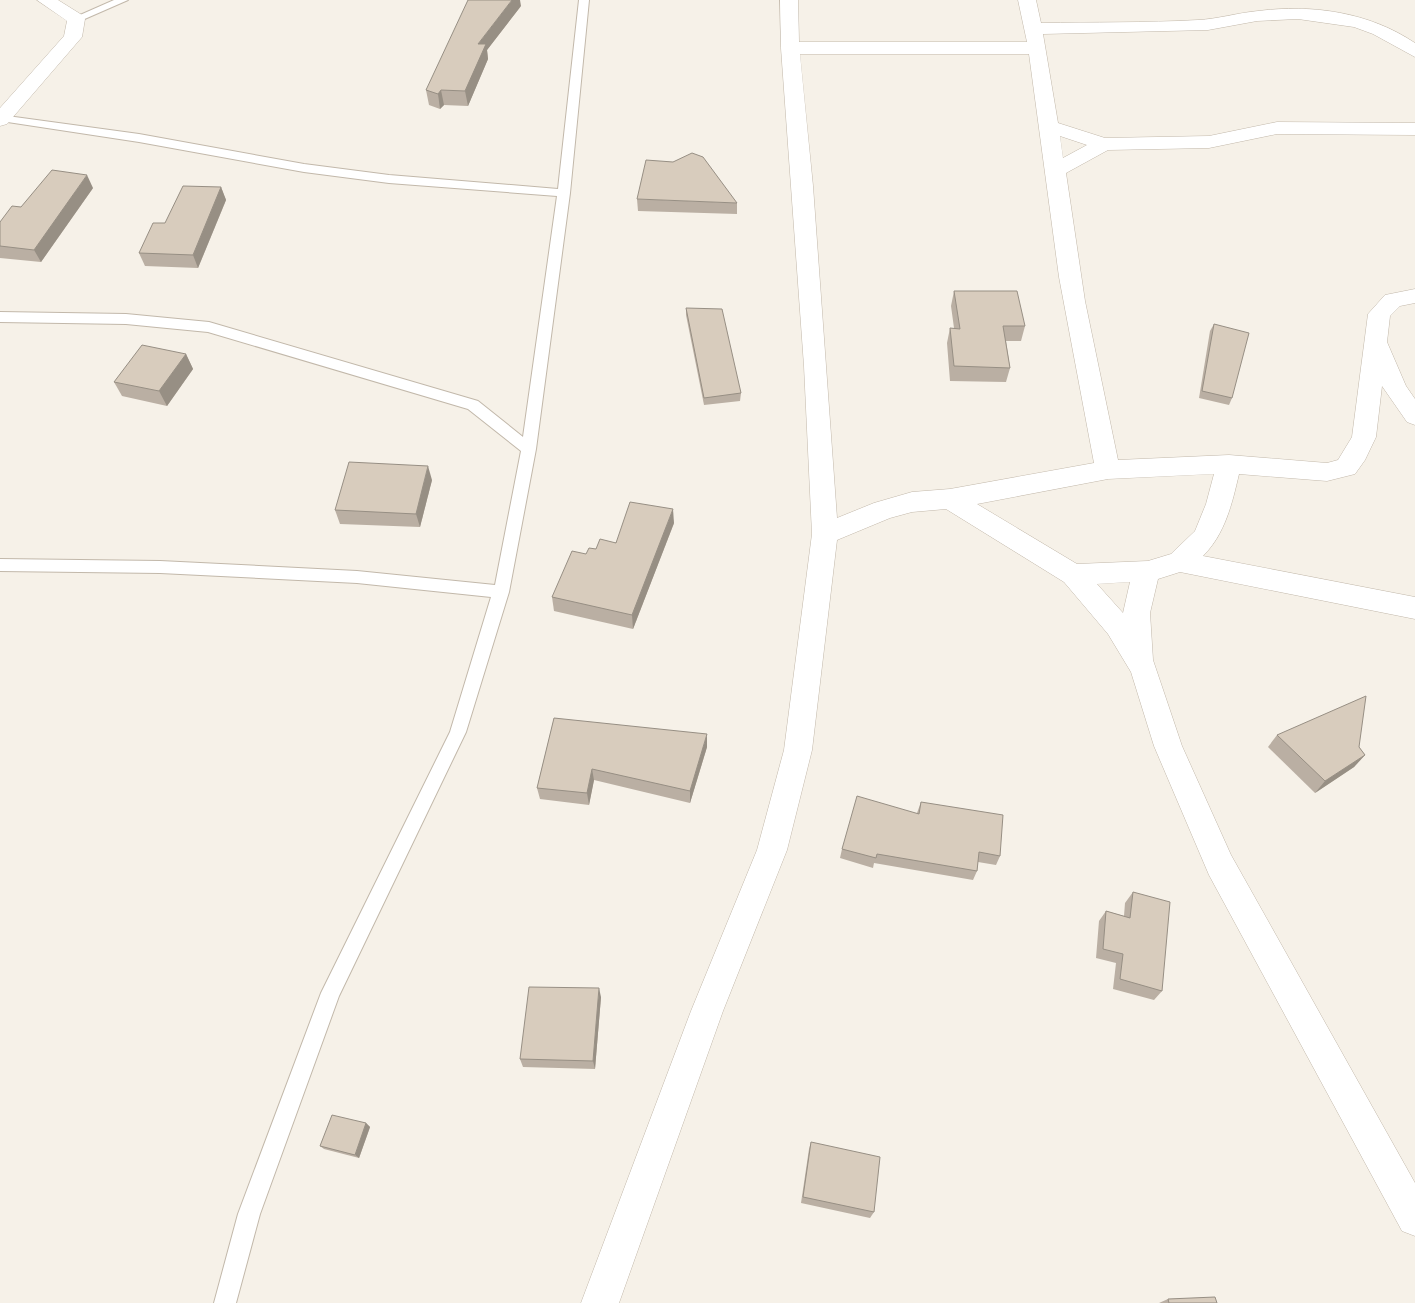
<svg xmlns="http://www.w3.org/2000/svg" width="1415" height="1303" font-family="'Fira Sans Condensed',sans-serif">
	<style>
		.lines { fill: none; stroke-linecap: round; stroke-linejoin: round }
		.service-casing { stroke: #c2b8aa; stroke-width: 2 }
		.minor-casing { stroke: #c2b8aa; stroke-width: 1 }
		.service { fill: #fff; fill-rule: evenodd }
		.minor { fill: #fff; fill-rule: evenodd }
		.wall { fill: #baafa3 }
		.shaded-wall { fill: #978f84 }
		.building { fill: #d8ccbd; stroke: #978f84 }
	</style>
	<rect width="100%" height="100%" fill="#f6f1e8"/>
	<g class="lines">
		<g class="service-casing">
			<g id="service">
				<path d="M 114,0 L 128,0 L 80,21 L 76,22 L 71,19 Z"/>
				<path d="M 579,0 L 589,0 L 570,193 L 536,449 L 509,592 L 466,732 L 339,996 L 260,1214 L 236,1303 L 214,1303 L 238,1214 L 321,993 L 450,732 L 491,597 L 357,583 L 160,573 L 0,571 L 0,559 L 160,561 L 357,571 L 495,585 L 521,451 L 468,409 L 208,332 L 126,324 L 0,322 L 0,312 L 126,314 L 209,322 L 478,401 L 523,437 L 557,196 L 389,183 L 304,172 L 139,142 L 1,121 L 0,115 L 139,134 L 304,164 L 389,175 L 558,189 Z"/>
			</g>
		</g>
		<g class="minor-casing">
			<g id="minor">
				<path d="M 37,0 L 58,0 L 82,15 L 85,19 L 82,37 L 7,124 L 0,126 L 0,108 L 64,36 L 67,21 Z"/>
				<path d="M 780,0 L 798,0 L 799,42 L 1027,42 L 1018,0 L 1036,0 L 1041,23 C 1093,22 1145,23 1198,20 C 1218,19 1237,13 1258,11 C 1312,4 1369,12 1415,43 L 1415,57 L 1373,34 L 1354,27 L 1298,19 L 1257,21 L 1208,30 L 1043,34 L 1058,123 L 1105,138 L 1209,136 L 1277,122 L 1415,123 L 1415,135 L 1277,134 L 1209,148 L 1108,150 L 1066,173 L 1085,301 L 1118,460 L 1229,455 L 1327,463 L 1338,460 L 1352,437 L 1368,314 L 1385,295 L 1415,289 L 1415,303 L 1400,306 L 1390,316 L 1387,342 L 1406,386 L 1415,399 L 1415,425 L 1407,422 L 1382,386 L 1376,437 L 1365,460 L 1355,474 L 1327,481 L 1239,474 C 1232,504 1225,534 1203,556 L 1415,597 L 1415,619 L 1180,572 L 1158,579 L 1150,613 L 1153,660 L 1182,746 L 1231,855 L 1415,1183 L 1415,1236 L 1402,1231 L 1209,875 L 1154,746 L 1131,672 L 1108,634 L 1064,582 L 946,509 L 912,512 L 890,518 L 837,540 L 812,750 L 787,850 L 723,1011 L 619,1303 L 581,1303 L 691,1011 L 757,850 L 784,750 L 812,534 L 804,366 L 781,48 ZM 800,54 L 1029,54 L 1059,277 L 1094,463 L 950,489 L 912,492 L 874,503 L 837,518 L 813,186 ZM 1060,136 L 1087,145 L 1063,158 ZM 1214,474 L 1206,504 L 1195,531 L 1171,554 L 1148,561 L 1077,564 L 977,504 L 1108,479 ZM 1130,582 L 1123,613 L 1097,584 Z"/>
			</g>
		</g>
		<use href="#service" class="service"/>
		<use href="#minor" class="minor"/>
	</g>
	<g class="wall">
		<path d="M 521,6 L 487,50 L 488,59 L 468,106 L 444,105 L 440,109 L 429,105 L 426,90 Z"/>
		<path d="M 221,187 L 226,200 L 198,268 L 145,266 L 139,253 L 165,223 Z"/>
		<path d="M 93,188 L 41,262 L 0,258 L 0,222 L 21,207 Z"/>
		<path d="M 637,199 L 737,203 L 737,214 L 638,211 Z"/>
		<path d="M 954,291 L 1025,326 L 1021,341 L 1006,341 L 1010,368 L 1006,382 L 950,381 L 947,343 L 950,328 L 954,328 L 951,306 Z"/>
		<path d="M 686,308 L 741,393 L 740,401 L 704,405 L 686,315 Z"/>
		<path d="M 1214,324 L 1232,398 L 1229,405 L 1199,398 L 1210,331 Z"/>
		<path d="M 186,354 L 193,369 L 167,406 L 122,396 L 114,382 Z"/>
		<path d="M 432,480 L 420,527 L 340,524 L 335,510 Z"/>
		<path d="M 674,523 L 633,629 L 554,611 L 552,597 L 586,554 L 596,549 Z"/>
		<path d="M 554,718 L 707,747 L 690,803 L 594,780 L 589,805 L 540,799 L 537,788 Z"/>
		<path d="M 1277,735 L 1359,747 L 1365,755 L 1354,767 L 1315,793 L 1268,747 Z"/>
		<path d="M 921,802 L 1000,856 L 996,865 L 978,862 L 977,871 L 973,880 L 874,863 L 873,868 L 840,858 L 842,849 L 917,813 Z"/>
		<path d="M 1133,892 L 1162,991 L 1154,1000 L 1113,989 L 1116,963 L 1096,958 L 1099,921 L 1106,911 L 1124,916 L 1125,903 Z"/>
		<path d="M 601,997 L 595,1069 L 523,1067 L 520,1059 Z"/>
		<path d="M 366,1123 L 370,1127 L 359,1158 L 324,1149 L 320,1146 Z"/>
		<path d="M 811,1142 L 874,1212 L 870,1218 L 801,1203 L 809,1149 Z"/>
		<path d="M 1168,1299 L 1217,1303 L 1159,1303 Z"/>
	</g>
	<g class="shaded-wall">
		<path d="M 512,0 L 520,0 L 521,6 L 487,50 L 488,59 L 468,106 L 465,91 L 478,44 Z"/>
		<path d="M 441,90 L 444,105 L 440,109 L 438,94 Z"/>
		<path d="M 87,175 L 93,188 L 41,262 L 34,250 Z"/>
		<path d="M 221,187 L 226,200 L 198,268 L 193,255 Z"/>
		<path d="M 186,354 L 193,369 L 167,406 L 159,391 Z"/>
		<path d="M 428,466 L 432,480 L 420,527 L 416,514 Z"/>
		<path d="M 673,509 L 674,523 L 633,629 L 632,615 Z"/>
		<path d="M 707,734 L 707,747 L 690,803 L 690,791 Z"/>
		<path d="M 1365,755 L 1354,767 L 1315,793 L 1325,781 Z"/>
		<path d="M 592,769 L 594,780 L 589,805 L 587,793 Z"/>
		<path d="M 599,988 L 601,997 L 595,1069 L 593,1061 Z"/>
		<path d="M 366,1123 L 370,1127 L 359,1158 L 355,1155 Z"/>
	</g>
	<g class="building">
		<path d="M 468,0 L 512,0 L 478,44 L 486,44 L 465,91 L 441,90 L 438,94 L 426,90 Z"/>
		<path d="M 692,153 L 703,157 L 737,203 L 637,199 L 646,160 L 673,162 Z"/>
		<path d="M 52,170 L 87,175 L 34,250 L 0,246 L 0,222 L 12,206 L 21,207 Z"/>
		<path d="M 183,186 L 221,187 L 193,255 L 139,253 L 153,223 L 165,223 Z"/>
		<path d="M 954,291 L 1017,291 L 1025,326 L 1003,326 L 1010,368 L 954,366 L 950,328 L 960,329 Z"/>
		<path d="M 686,308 L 722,309 L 741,393 L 704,398 Z"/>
		<path d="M 1214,324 L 1249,333 L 1232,398 L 1202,391 Z"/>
		<path d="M 142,345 L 186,354 L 159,391 L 114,382 Z"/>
		<path d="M 349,462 L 428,466 L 416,514 L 335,510 Z"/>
		<path d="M 630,502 L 673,509 L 632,615 L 552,597 L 572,551 L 586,554 L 589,548 L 596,549 L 600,539 L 616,543 Z"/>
		<path d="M 1366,696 L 1359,747 L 1365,755 L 1325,781 L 1277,735 Z"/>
		<path d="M 554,718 L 707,734 L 690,791 L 592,769 L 587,793 L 537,788 Z"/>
		<path d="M 857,796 L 919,814 L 921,802 L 1003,815 L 1000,856 L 979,852 L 977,871 L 877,854 L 876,858 L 842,849 Z"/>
		<path d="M 1133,892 L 1170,902 L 1162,991 L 1120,979 L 1123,954 L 1103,949 L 1106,911 L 1130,918 Z"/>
		<path d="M 529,987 L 599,988 L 593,1061 L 520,1059 Z"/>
		<path d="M 332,1115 L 366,1123 L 355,1155 L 320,1146 Z"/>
		<path d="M 811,1142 L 880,1157 L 874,1212 L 803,1197 Z"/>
		<path d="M 1215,1297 L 1217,1303 L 1169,1303 L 1168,1299 Z"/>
	</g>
</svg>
